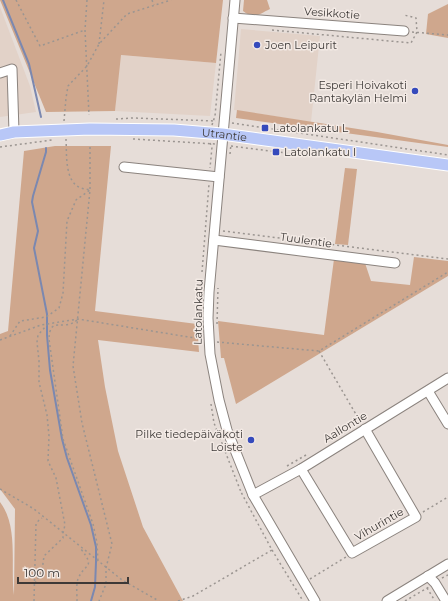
<svg xmlns="http://www.w3.org/2000/svg" width="448" height="601" font-family="Montserrat,sans-serif">
	<style>
		.built { fill: #e2d2c8 }
		.green { fill: #cfa78d }
		.lines { fill: none; stroke-linecap: round; stroke-linejoin: round }
		.stream { stroke: #7b88b0; stroke-width: 2 }
		.minor-casing { stroke: #8b837e; stroke-width: 11 }
		.major-casing { stroke: #fff; stroke-width: 13 }
		.path { stroke: #9b9591; stroke-width: 1.5; stroke-dasharray: 2 3; stroke-linecap: butt }
		.minor { stroke: #fff; stroke-width: 9 }
		.major { stroke: #b8c7f7; stroke-width: 11 }
		.poi-dot { fill: #354abc; stroke: #f3eae5; stroke-width: 1.5 }
		.labels { text-anchor: middle; dominant-baseline: central; stroke-width: 3; stroke-linejoin: round; paint-order: stroke }
		.street-label { font-size: 11px; fill: #3d3937; stroke: #f3eae5 }
		.poi-label { font-size: 11px; fill: #3d3937; stroke: #f3eae5; text-anchor: start }
	</style>
	<rect width="100%" height="100%" fill="#e6ddd8"/>
	<g class="built">
		<path d="M 0,7 L 30,86 L 36,112 L 0,117 Z"/>
		<path d="M 241,29 L 320,36 L 311,122 L 234,110 Z"/>
		<path d="M 120,55 L 216,63 L 210,116 L 115,111 Z"/>
	</g>
	<g class="green">
		<path d="M 0,0 L 223,0 L 216,63 L 121,55 L 115,111 L 46,112 Z"/>
		<path d="M 244,0 L 267,0 L 270,9 C 259,14 255,20 243,11 Z"/>
		<path d="M 448,4 L 448,38 L 426,34 L 428,14 Z"/>
		<path d="M 237,110 L 377,132 L 448,145 L 448,147 L 236,118 Z"/>
		<path d="M 55,146 L 111,146 L 95,311 L 197,324 L 199,352 L 98,340 L 105,387 L 118,451 L 143,527 L 183,601 L 0,601 L 0,502 C 19,527 10,565 14,595 L 15,509 L 0,489 L 0,334 L 8,331 L 24,151 Z"/>
		<path d="M 345,168 L 357,169 L 348,245 L 335,244 Z"/>
		<path d="M 414,257 L 448,261 L 448,276 L 236,404 L 224,358 L 221,358 L 218,321 L 324,335 L 334,259 L 365,263 L 371,281 L 410,285 Z"/>
	</g>
	<g class="lines">
		<g class="stream">
			<path d="M 3,0 L 29,64 L 41,117"/>
			<path d="M 46,148 L 46,152 L 33,196 L 32,202 L 38,231 L 34,248 L 47,314 L 47,335 L 50,370 L 62,439 L 67,458 L 91,525 L 96,547 L 96,562 L 95,587 L 91,601"/>
		</g>
		<g class="minor-casing">
			<g id="minor">
				<path d="M 235,0 L 209,292 L 208,318 L 210,354 L 219,400 L 227,430 L 253,495 L 315,601"/>
				<path d="M 233,18 L 404,31"/>
				<path d="M 0,73 L 12,69 L 14,132"/>
				<path d="M 124,167 L 219,177"/>
				<path d="M 214,240 L 395,263"/>
				<path d="M 428,391 L 448,424"/>
				<path d="M 301,469 L 352,553 L 416,517 L 365,429"/>
				<path d="M 253,495 L 301,469 L 448,378"/>
				<path d="M 428,576 L 435,583 L 446,601"/>
				<path d="M 387,601 L 448,564"/>
			</g>
		</g>
		<g class="major-casing">
			<g id="major">
				<path id="s1" d="M 0,135 L 14,132 L 90,129 L 174,130 L 222,134 L 448,165"/>
			</g>
		</g>
		<g class="path">
			<path d="M 16,0 L 40,46 L 85,30"/>
			<path d="M 87,0 L 85,30 L 89,115"/>
			<path d="M 152,0 L 154,5"/>
			<path d="M 272,30 L 411,43 L 417,32 L 416,18 L 404,15"/>
			<path d="M 412,32 L 448,35"/>
			<path d="M 99,44 L 104,0"/>
			<path d="M 116,119 L 133,118 L 216,121"/>
			<path d="M 64,121 L 66,98 L 68,86 L 87,66 L 99,44 L 127,14 L 171,0"/>
			<path d="M 232,123 L 448,155"/>
			<path d="M 212,125 L 215,116 L 221,52"/>
			<path d="M 66,139 C 67,153 64,182 81,188 C 84,189 87,189 90,190"/>
			<path d="M 133,139 L 215,144"/>
			<path d="M 210,143 L 212,147 L 210,168"/>
			<path d="M 231,146 L 309,156"/>
			<path d="M 0,147 L 52,140"/>
			<path d="M 90,147 L 90,190 L 73,366 L 82,423 L 112,544 L 106,568 L 106,584 L 99,601"/>
			<path d="M 230,154 L 231,144"/>
			<path d="M 223,231 L 448,259"/>
			<path d="M 202,272 L 209,184"/>
			<path d="M 77,320 C 63,332 50,315 49,339 L 63,439 L 93,524 L 97,543 L 98,562"/>
			<path d="M 217,324 L 218,288"/>
			<path d="M 10,336 L 20,321 L 46,317 L 59,308 L 63,293 L 67,221 L 76,200 L 90,190"/>
			<path d="M 0,340 L 41,325 L 78,319 L 201,339"/>
			<path d="M 217,342 L 319,351 L 448,272"/>
			<path d="M 319,351 L 361,423"/>
			<path d="M 211,404 L 214,423 L 241,492"/>
			<path d="M 287,466 L 306,455"/>
			<path d="M 0,489 L 34,509 L 122,580 L 159,601"/>
			<path d="M 423,512 L 448,497"/>
			<path d="M 272,550 L 303,601"/>
			<path d="M 442,578 L 448,575"/>
			<path d="M 310,579 L 346,557"/>
			<path d="M 35,583 L 42,571 L 44,556 L 63,538 L 63,533 L 65,525 L 56,478 L 48,461 L 49,436 L 47,415 L 39,382 L 39,361 L 37,342 L 38,335 L 47,325"/>
			<path d="M 427,588 L 435,601"/>
			<path d="M 34,601 L 36,524 L 39,520 L 42,518"/>
			<path d="M 77,601 C 77,594 76,585 78,579 C 85,562 96,569 81,549"/>
			<path d="M 178,601 L 193,596 L 272,550 L 241,492 L 242,491"/>
			<path d="M 405,601 L 429,587"/>
		</g>
		<use href="#minor" class="minor"/>
		<use href="#major" class="major"/>
	</g>
	<g class="poi-dot">
		<circle cx="257" cy="45" r="4"/>
		<circle cx="415" cy="91" r="4"/>
		<rect x="261" y="124" width="8" height="8" rx="2"/>
		<rect x="272" y="148" width="8" height="8" rx="2"/>
		<circle cx="251" cy="440" r="4"/>
	</g>
	<g class="labels">
		<g class="street-label">
			<text transform="translate(332 13) rotate(4)">Vesikkotie</text>
			<text stroke="none"><textPath href="#s1" startOffset="225">Utrantie</textPath></text>
			<text transform="translate(306 240) rotate(8)">Tuulentie</text>
			<text transform="translate(198 312) rotate(-89)">Latolankatu</text>
			<text transform="translate(345 427) rotate(-31)">Aallontie</text>
			<text transform="translate(379 524) rotate(-30)">Vihurintie</text>
		</g>
		<g class="poi-label">
			<text x="265" y="45">Joen Leipurit</text>
			<text x="407" y="85" text-anchor="end">Esperi Hoivakoti<tspan x="407" dy="13">Rantakylän Helmi</tspan></text>
			<text x="273" y="128">Latolankatu L</text>
			<text x="284" y="152">Latolankatu I</text>
			<text x="243" y="434" text-anchor="end">Pilke tiedepäiväkoti<tspan x="243" dy="13">Loiste</tspan></text>
		</g>
	</g>
	<path d="M18 577v6h110v-6" fill="none" stroke="#3d3937" stroke-width="2"/>
	<text x="24" y="577" font-size="12" fill="#3d3937" stroke="#f3eae5" stroke-width="3" paint-order="stroke">100 m</text>
</svg>
